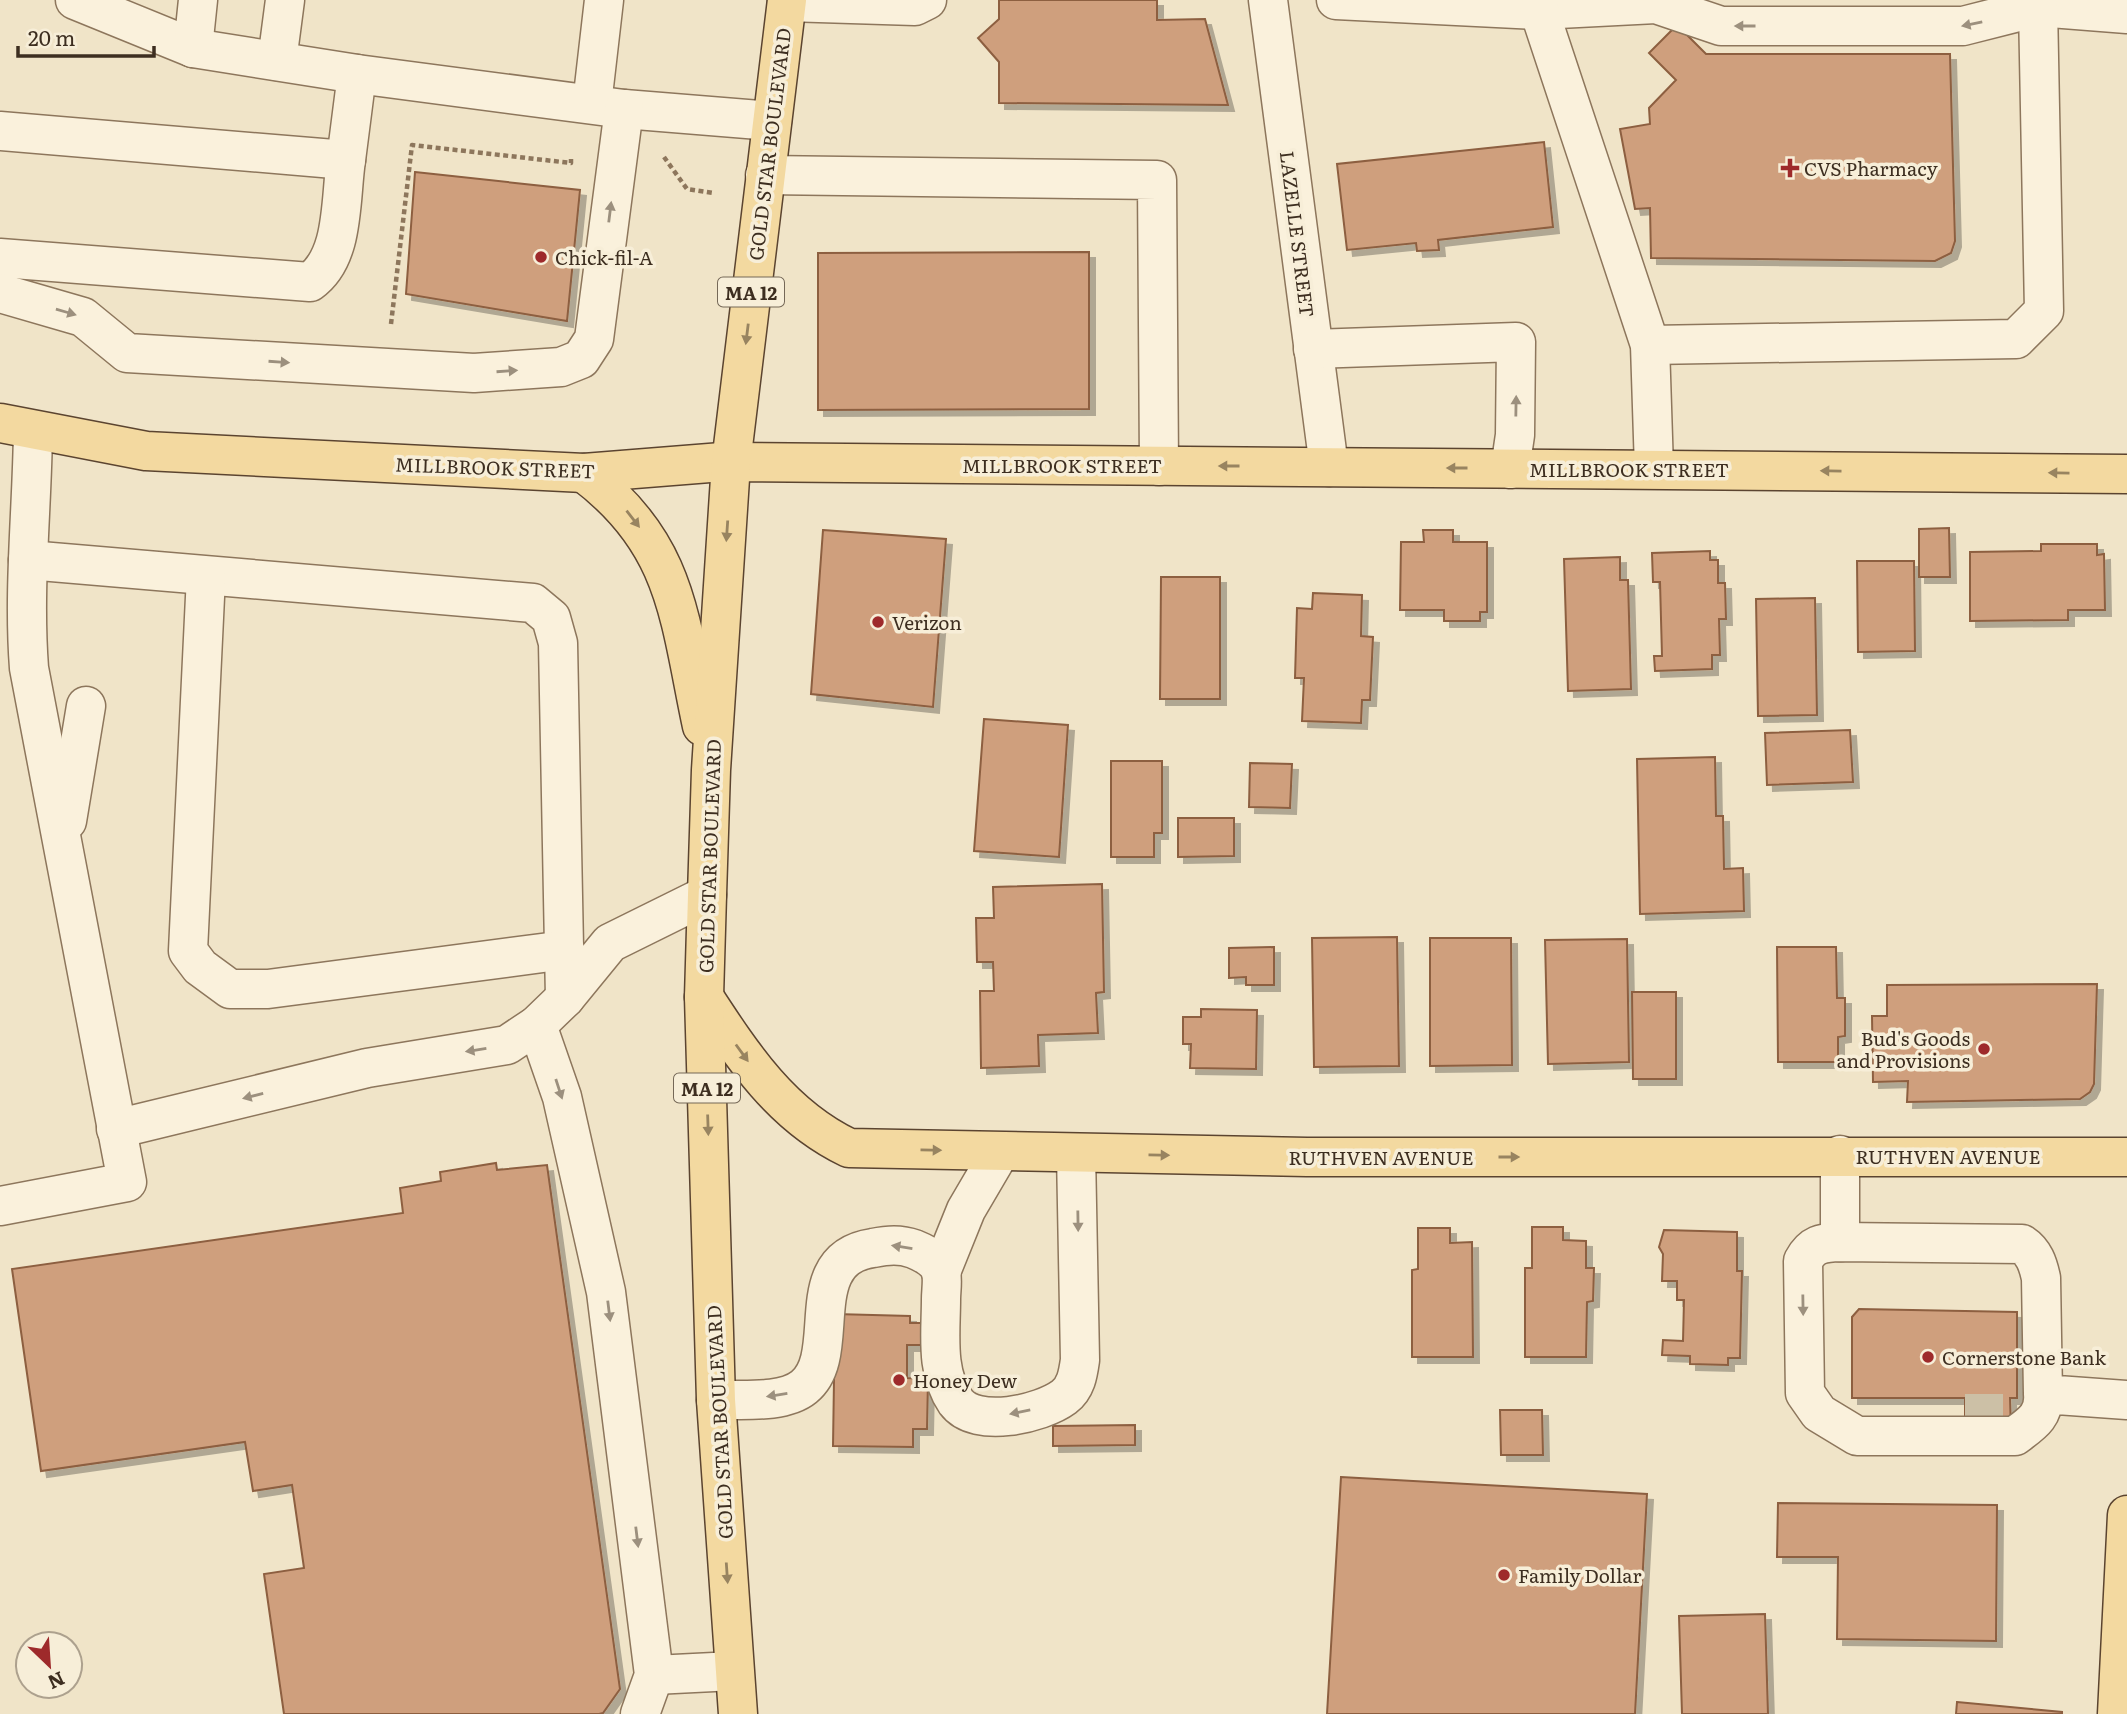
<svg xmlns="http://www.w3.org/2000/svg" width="2127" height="1714" font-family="Literata,serif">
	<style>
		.building { fill: #cf9f7d; stroke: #8d5f41; stroke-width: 2; filter: url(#shadow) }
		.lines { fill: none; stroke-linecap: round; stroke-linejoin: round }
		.minor-tunnel { stroke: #ccc0a6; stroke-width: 38; stroke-dasharray: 38 19; stroke-linecap: butt }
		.minor-casing { stroke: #8d765c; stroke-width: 41 }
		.major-casing { stroke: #5b4430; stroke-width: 41 }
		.path { stroke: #8d765c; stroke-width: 4.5; stroke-dasharray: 5 3.5; stroke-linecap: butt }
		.minor { stroke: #faf1dc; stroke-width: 38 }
		.major { stroke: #f3d9a0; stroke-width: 38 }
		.oneway { fill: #9c907e }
		.oneway2 { fill: #988460 }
		.poi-dot { fill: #9e2a2b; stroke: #f7eed8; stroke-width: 2.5 }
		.labels { text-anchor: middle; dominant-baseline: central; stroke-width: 7; stroke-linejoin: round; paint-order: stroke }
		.shield { fill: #f7eed8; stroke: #756857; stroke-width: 2 }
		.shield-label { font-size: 18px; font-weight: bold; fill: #3d2e20 }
		.street-label { font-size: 19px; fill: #3d2e20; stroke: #f7eed8 }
		.poi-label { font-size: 19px; fill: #3d2e20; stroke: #f7eed8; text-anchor: start }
	</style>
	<defs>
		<filter id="shadow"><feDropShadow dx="6" dy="6" stdDeviation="0" flood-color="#0004"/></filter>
	</defs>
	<rect width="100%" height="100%" fill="#f0e4c8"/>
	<g class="building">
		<path d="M 999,0 L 1157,0 L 1157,20 L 1205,19 L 1228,105 L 999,103 L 999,62 L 978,38 L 999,19 Z"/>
		<path d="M 1677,25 L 1706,54 L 1950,54 L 1955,241 L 1951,253 L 1935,261 L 1651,258 L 1650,208 L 1635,209 L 1620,129 L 1650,124 L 1649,108 L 1676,80 L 1649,53 Z"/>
		<path d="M 1544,142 L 1553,227 L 1438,240 L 1439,250 L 1417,251 L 1416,243 L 1347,250 L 1337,164 Z"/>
		<path d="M 415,172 L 580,190 L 567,321 L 406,294 Z"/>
		<path d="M 1089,252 L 1089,409 L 818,410 L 818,253 Z"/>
		<path d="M 1949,528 L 1950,577 L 1919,577 L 1919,529 Z"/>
		<path d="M 823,530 L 946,539 L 933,707 L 811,694 Z"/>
		<path d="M 1423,530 L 1453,530 L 1453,542 L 1487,542 L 1487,612 L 1480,612 L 1480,621 L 1444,621 L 1444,610 L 1400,610 L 1401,542 L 1424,542 Z"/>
		<path d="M 2041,544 L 2097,544 L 2097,555 L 2104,554 L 2105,610 L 2068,610 L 2068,620 L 1970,621 L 1970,552 L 2041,551 Z"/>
		<path d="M 1710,551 L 1710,560 L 1718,560 L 1718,583 L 1725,583 L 1726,619 L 1719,619 L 1720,655 L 1712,655 L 1712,669 L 1655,671 L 1654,656 L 1662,656 L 1660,582 L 1653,582 L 1652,553 Z"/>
		<path d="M 1620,557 L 1620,580 L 1628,580 L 1631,689 L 1568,691 L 1564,559 Z"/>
		<path d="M 1857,561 L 1914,561 L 1915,651 L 1858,652 Z"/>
		<path d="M 1161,577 L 1220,577 L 1220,699 L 1160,699 Z"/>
		<path d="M 1313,593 L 1362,595 L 1361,636 L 1373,637 L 1370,700 L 1362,700 L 1361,723 L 1302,721 L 1304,678 L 1295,678 L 1297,608 L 1312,609 Z"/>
		<path d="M 1815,598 L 1817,715 L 1758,716 L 1756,599 Z"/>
		<path d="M 984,719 L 1068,725 L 1059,857 L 974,851 Z"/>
		<path d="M 1850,730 L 1853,782 L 1767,785 L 1765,733 Z"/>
		<path d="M 1715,757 L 1716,816 L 1723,816 L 1724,869 L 1743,868 L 1744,911 L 1640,914 L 1637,759 Z"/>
		<path d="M 1111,761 L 1162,761 L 1162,833 L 1154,833 L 1154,857 L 1111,857 Z"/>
		<path d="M 1250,763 L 1292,764 L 1290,808 L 1249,807 Z"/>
		<path d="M 1178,818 L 1234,818 L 1234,856 L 1178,857 Z"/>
		<path d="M 1102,884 L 1104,992 L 1096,993 L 1098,1033 L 1038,1035 L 1039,1066 L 981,1068 L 980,991 L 994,991 L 993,962 L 977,962 L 976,918 L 994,918 L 993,887 Z"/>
		<path d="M 1397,937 L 1399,1066 L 1314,1067 L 1312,938 Z"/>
		<path d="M 1430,938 L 1511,938 L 1512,1065 L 1430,1066 Z"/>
		<path d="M 1627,939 L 1629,1062 L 1548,1064 L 1545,940 Z"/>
		<path d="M 1274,947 L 1274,985 L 1246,985 L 1246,977 L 1229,978 L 1229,948 Z"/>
		<path d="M 1777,947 L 1836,947 L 1837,998 L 1845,998 L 1845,1036 L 1838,1037 L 1838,1062 L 1778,1062 Z"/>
		<path d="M 2097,984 L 2094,1084 L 2090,1092 L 2080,1099 L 1907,1102 L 1908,1081 L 1873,1082 L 1872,1016 L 1887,1016 L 1887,985 Z"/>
		<path d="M 1632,992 L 1676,992 L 1676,1079 L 1633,1079 Z"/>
		<path d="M 1201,1009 L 1257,1010 L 1256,1069 L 1190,1068 L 1191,1044 L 1183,1044 L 1183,1017 L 1201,1017 Z"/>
		<path d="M 496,1163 L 497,1170 L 547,1165 L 620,1689 L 603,1713 L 599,1714 L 284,1714 L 264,1574 L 304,1568 L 292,1485 L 253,1491 L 245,1442 L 41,1471 L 12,1269 L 403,1213 L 400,1188 L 441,1181 L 440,1172 Z"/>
		<path d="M 1532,1227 L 1563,1227 L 1563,1240 L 1586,1241 L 1586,1268 L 1594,1268 L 1593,1301 L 1587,1302 L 1586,1357 L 1525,1357 L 1525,1268 L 1532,1268 Z"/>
		<path d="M 1418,1228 L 1450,1228 L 1450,1243 L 1472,1242 L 1473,1357 L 1412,1357 L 1412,1270 L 1418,1269 Z"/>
		<path d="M 1664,1230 L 1737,1232 L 1737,1271 L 1742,1271 L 1740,1358 L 1728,1358 L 1728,1365 L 1690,1364 L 1690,1356 L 1662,1355 L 1663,1340 L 1683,1341 L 1684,1300 L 1677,1300 L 1677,1281 L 1662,1281 L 1663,1254 L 1659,1247 Z"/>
		<path d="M 1859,1309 L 2017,1312 L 2017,1398 L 2010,1398 L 2011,1432 L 1965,1432 L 1965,1398 L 1852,1398 L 1852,1317 Z"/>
		<path d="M 835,1314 L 910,1316 L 910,1323 L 927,1323 L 926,1345 L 907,1345 L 907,1378 L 928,1379 L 927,1429 L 913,1429 L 913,1447 L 833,1446 Z"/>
		<path d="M 1500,1410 L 1542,1410 L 1543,1455 L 1501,1455 Z"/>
		<path d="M 1135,1425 L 1135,1445 L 1053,1446 L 1053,1426 Z"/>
		<path d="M 1341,1477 L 1647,1494 L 1635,1714 L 1327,1714 Z"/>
		<path d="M 1778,1503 L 1997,1505 L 1996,1641 L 1837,1639 L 1838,1557 L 1777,1557 Z"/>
		<path d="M 1765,1614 L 1768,1714 L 1682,1714 L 1679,1616 Z"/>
		<path d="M 1957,1702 L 2062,1712 L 2062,1714 L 1956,1714 Z"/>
	</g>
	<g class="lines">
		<path class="minor-tunnel" d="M 1965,1413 L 2011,1413"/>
		<g class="minor-casing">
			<g id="minor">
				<path d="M 75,0 L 193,48 L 357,74"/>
				<path d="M 1268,0 L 1329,467"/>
				<path d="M 1336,0 L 1539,10 L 1656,4 L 1721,26 L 1963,26 L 2038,7 L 2127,14"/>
				<path d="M 787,2 L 915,6 L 927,0"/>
				<path d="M 1539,10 L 1650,345 L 1654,469"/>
				<path d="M 193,48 L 198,0"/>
				<path d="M 277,61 L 285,0"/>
				<path d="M 592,104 L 604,0"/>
				<path d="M 0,131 L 346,160 L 357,74 L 624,109 L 772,121"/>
				<path d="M 765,175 L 1157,180 L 1159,466"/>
				<path d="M 0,258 L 310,282 C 345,257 340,200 346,160"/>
				<path d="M 0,293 L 83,317 L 127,353 L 474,373 L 561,367 L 581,359 L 594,339 L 624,109"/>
				<path d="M 1650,345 L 2016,339 L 2044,311 L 2038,7"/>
				<path d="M 1313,349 L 1516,342 L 1515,435 L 1510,469"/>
				<path d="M 28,560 L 533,603 L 551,618 L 558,643 L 565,998"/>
				<path d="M 206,576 L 188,951 L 200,967 L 230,989 L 268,989 L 565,950"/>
				<path d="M 67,821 L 86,706"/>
				<path d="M 537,1025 L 562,1097 L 606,1292 L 654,1675 L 640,1714"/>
				<path d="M 116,1129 L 367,1068 L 507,1045 L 537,1025 L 565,998 L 610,943 L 707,895"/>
				<path d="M 0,1206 L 127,1182 L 29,668 C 23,589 32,510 33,431"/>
				<path d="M 1840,1242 L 1840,1155"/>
				<path d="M 941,1272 L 966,1210 L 1000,1152"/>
				<path d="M 2043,1394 C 2045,1416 2031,1424 2015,1436 L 1857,1436 L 1819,1413 L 1805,1393 L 1803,1261 C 1812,1244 1821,1243 1840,1242 L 2022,1244 C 2034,1252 2038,1264 2041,1278 L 2043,1394 L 2127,1400"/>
				<path d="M 716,1400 C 741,1399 783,1404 804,1387 C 845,1354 797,1259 873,1248 C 888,1245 900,1244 914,1249 C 924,1253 939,1261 941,1272 C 943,1280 941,1291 941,1299 C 941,1333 935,1372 956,1402 C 976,1429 1041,1414 1064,1397 C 1076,1388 1078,1374 1080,1360 L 1076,1153"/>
				<path d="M 654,1675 L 734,1671"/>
			</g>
		</g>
		<g class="major-casing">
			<g id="major">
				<path d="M 0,423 L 146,451 L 584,473 L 722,462 L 2127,474"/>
				<path d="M 584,473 C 678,544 679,618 702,726"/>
				<path d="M 704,997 C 743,1057 782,1116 849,1148 L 1307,1157 L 2127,1157"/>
				<path d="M 738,1714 L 716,1400 L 704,997 L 707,895 L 711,770 L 731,463 L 787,0"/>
				<path d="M 2117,1714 L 2127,1515"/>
			</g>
		</g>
		<g class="path">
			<path d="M 664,157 L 687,189 L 713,193"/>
			<path d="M 391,324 L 412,145 L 571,163 L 571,159"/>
		</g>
		<use href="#minor" class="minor"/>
		<use href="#major" class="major"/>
	</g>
	<defs><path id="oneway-solid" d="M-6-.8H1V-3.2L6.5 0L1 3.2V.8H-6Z" transform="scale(1.75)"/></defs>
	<g class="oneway">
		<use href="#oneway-solid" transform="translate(1972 24) rotate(168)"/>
		<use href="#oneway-solid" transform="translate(1745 26) rotate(180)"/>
		<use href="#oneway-solid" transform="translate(610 212) rotate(-83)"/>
		<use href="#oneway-solid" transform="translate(66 312) rotate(16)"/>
		<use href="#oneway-solid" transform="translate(279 362) rotate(4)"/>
		<use href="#oneway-solid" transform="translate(507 371) rotate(-4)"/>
		<use href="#oneway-solid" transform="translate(1516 406) rotate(-89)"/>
		<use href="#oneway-solid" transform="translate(476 1050) rotate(171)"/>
		<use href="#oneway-solid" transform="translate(559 1089) rotate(72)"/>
		<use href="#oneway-solid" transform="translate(253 1096) rotate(166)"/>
		<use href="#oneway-solid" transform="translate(1078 1221) rotate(89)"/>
		<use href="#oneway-solid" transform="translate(902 1247) rotate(-171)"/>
		<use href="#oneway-solid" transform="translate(1803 1305) rotate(89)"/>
		<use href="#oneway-solid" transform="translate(609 1311) rotate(83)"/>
		<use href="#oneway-solid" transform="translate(777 1395) rotate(171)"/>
		<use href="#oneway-solid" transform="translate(1020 1412) rotate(168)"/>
		<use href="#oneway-solid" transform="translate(637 1537) rotate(83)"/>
	</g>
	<g class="oneway2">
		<use href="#oneway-solid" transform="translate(747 334) rotate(97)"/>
		<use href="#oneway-solid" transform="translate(1229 466) rotate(-180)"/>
		<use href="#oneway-solid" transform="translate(1457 468) rotate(-180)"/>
		<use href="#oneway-solid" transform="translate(1831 471) rotate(-179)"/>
		<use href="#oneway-solid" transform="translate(2059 473) rotate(-179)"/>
		<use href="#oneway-solid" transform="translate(633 519) rotate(52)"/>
		<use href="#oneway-solid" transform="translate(727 531) rotate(94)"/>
		<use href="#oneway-solid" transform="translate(742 1053) rotate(54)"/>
		<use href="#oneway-solid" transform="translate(708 1125) rotate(88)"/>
		<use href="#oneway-solid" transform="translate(931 1150) rotate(1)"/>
		<use href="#oneway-solid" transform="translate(1159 1155) rotate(1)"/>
		<use href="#oneway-solid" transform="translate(1509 1157)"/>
		<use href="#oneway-solid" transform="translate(727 1573) rotate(86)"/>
	</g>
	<g class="poi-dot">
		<path d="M1786.5 157.5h7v7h7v7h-7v7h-7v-7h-7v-7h7z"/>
		<circle cx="541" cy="257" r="7"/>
		<circle cx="878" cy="622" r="7"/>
		<circle cx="1984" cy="1049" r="7"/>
		<circle cx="1928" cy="1357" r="7"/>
		<circle cx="899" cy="1380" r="7"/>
		<circle cx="1504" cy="1575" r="7"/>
	</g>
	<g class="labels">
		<g class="shield">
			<rect x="718" y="277.5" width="66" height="29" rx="5"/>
			<rect x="674" y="1073.5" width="66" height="29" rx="5"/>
		</g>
		<g class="shield-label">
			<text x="751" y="292">MA 12</text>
			<text x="707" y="1088">MA 12</text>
		</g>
		<g class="street-label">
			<text transform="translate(769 144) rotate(-83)">GOLD STAR BOULEVARD</text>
			<text transform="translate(1298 234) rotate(83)">LAZELLE STREET</text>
			<text x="1062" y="465">MILLBROOK STREET</text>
			<text transform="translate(495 467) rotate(2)">MILLBROOK STREET</text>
			<text x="1629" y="469">MILLBROOK STREET</text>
			<text transform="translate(709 856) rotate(-88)">GOLD STAR BOULEVARD</text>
			<text x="1948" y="1156">RUTHVEN AVENUE</text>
			<text x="1381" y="1157">RUTHVEN AVENUE</text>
			<text transform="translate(719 1422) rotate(-93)">GOLD STAR BOULEVARD</text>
		</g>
		<g class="poi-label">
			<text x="1804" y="168">CVS Pharmacy</text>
			<text x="555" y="257">Chick-fil-A</text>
			<text x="892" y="622">Verizon</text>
			<text x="1970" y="1038" text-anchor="end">Bud's Goods<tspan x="1970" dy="22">and Provisions</tspan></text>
			<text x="1942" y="1357">Cornerstone Bank</text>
			<text x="913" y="1380">Honey Dew</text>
			<text x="1518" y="1575">Family Dollar</text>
		</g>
	</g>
	<g transform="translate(49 1665) rotate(155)"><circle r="33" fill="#f7eed8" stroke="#ada18e" stroke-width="2"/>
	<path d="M0-5L12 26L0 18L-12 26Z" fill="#9e2a2b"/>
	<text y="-10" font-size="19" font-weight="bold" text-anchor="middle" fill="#3d2e20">N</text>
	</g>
	<path d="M18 46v10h136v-10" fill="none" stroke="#3d2e20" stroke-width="3.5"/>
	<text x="28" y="46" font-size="21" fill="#3d2e20" stroke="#f7eed8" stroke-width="5" paint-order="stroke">20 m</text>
</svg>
